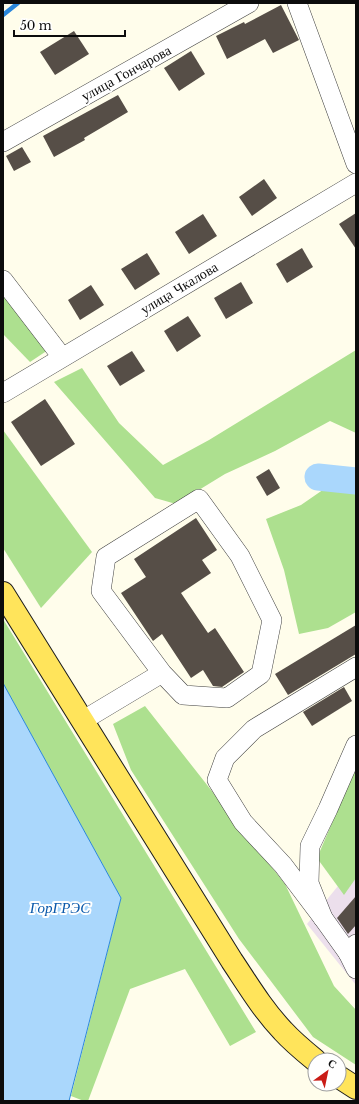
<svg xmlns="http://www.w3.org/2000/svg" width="359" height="1104" font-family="'Libre Baskerville',serif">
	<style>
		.industrial { fill: #ecdfec }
		.forest { fill: #ade08f }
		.water { fill: #aad7fc; stroke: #2986db }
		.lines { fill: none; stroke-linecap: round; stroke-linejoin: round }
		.stream { stroke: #2986db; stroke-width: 4.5 }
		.river { stroke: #aad7fc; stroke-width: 27 }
		.building { fill: #564e47 }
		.minor-casing { stroke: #3f3f3f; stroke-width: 20 }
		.major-casing { stroke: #1d1d1d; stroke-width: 24 }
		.minor { stroke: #fff; stroke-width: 19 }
		.major { stroke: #ffe45b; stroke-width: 22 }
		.labels { text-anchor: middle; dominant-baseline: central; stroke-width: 4; stroke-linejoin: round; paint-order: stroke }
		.street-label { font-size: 14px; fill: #0c0c0c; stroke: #fff }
		.water-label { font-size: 15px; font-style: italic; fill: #0958aa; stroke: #fff }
	</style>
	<rect width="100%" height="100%" fill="#fffdeb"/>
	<path class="industrial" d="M 356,864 L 356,985 L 307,924 Z"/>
	<g class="forest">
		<path d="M 3,292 L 48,350 L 30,362 L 3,334 Z"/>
		<path d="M 356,350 L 356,433 L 330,421 L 275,451 L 225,474 L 176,504 L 155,498 L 54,382 L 82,368 L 119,423 L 163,465 L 209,440 Z"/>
		<path d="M 3,430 L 92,552 L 41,608 L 3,548 Z"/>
		<path d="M 356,467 L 356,612 L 328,628 L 299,634 L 284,570 L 266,519 L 301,505 Z"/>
		<path d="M 3,619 L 256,1032 L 230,1046 L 185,969 L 130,989 L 88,1101 L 84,1101 L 71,1096 L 121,898 L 3,683 Z"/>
		<path d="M 145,706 L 285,884 L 334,986 L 356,1010 L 356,1065 L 313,1037 L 239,939 L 131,770 L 113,724 Z"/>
		<path d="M 356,767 L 356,878 L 344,895 L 317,858 Z"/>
	</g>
	<path class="water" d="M 3,683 L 121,898 L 69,1101 L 3,1101 Z"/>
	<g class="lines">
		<path class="stream" d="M 3,15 L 18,3"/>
		<path class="river" d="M 318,477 L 356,481"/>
	</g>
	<g class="building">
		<path d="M 281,5 L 299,40 L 273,53 L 265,39 L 227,59 L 216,36 L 244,22 L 245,24 Z"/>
		<path d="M 74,31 L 89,54 L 55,75 L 40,52 Z"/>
		<path d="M 191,51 L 205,74 L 179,91 L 164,68 Z"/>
		<path d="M 118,95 L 128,112 L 84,138 L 85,140 L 54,157 L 43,136 Z"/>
		<path d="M 22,147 L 31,162 L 14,171 L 6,156 Z"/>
		<path d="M 264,179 L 277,198 L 252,216 L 239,197 Z"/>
		<path d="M 356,213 L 356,249 L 339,224 Z"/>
		<path d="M 203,214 L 217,236 L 189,254 L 175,232 Z"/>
		<path d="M 302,248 L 313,267 L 287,283 L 276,264 Z"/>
		<path d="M 147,253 L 160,274 L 135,290 L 121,269 Z"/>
		<path d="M 241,282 L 253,303 L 226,319 L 214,298 Z"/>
		<path d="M 91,285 L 104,305 L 80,320 L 68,300 Z"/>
		<path d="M 188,316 L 201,336 L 177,352 L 164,331 Z"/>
		<path d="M 132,351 L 145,371 L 120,386 L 107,366 Z"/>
		<path d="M 45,399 L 75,444 L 41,466 L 11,422 Z"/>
		<path d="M 269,469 L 280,488 L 267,496 L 256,477 Z"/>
		<path d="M 196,518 L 217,550 L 202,560 L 211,573 L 181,593 L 208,633 L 215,628 L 244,672 L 222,687 L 213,686 L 203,670 L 191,678 L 162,634 L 153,641 L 121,593 L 146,577 L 134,559 Z"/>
		<path d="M 356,625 L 356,654 L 288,695 L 275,674 Z"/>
		<path d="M 344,687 L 352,701 L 312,726 L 303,712 Z"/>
		<path d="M 356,896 L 356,925 L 348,934 L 337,918 Z"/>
	</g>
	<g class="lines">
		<g class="minor-casing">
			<g id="minor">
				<path d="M 297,3 L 356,164"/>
				<path d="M 3,142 L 249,3"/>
				<path d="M 3,280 L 62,357"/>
				<path d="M 3,393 L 356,183"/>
				<path d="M 82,721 L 162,673 L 183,695 L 227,698 L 261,674 L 272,620 L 240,556 L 199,499 L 106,557 L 101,591 L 162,673"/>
				<path d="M 323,918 L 283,865 L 243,822 L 217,780 L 225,758 L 254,729 L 356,667"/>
				<path d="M 356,944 L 348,953 L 356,969"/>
				<path d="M 348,953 L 323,918 L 309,883 L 310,846 L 328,809 L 356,745"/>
			</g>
		</g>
		<g class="major-casing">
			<g id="major">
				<path d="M 3,593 L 232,961 C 248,985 263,1010 283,1031 C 293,1042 304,1051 315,1060"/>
				<path d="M 339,1077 L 356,1088"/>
			</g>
		</g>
		<use href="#minor" class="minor"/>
		<use href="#major" class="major"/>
	</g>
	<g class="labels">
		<g class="street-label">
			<text transform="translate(126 73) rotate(-29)">улица Гончарова</text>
			<text transform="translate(179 288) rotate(-31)">улица Чкалова</text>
		</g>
		<g class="water-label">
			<text x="60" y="907">ГорГРЭС</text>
		</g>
	</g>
	<rect width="359" height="1104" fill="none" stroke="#0c0c0c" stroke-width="8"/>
	<g transform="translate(327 1072) rotate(33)"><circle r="19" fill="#ffffff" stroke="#9e9e9e"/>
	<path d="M0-3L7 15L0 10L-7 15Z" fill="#ca1c17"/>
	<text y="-6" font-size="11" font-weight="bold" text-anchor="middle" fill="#0c0c0c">С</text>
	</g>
	<path d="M14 30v6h111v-6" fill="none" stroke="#0c0c0c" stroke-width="2"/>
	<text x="20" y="30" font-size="12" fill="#0c0c0c" stroke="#ffffff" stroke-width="3" paint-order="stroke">50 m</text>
</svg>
